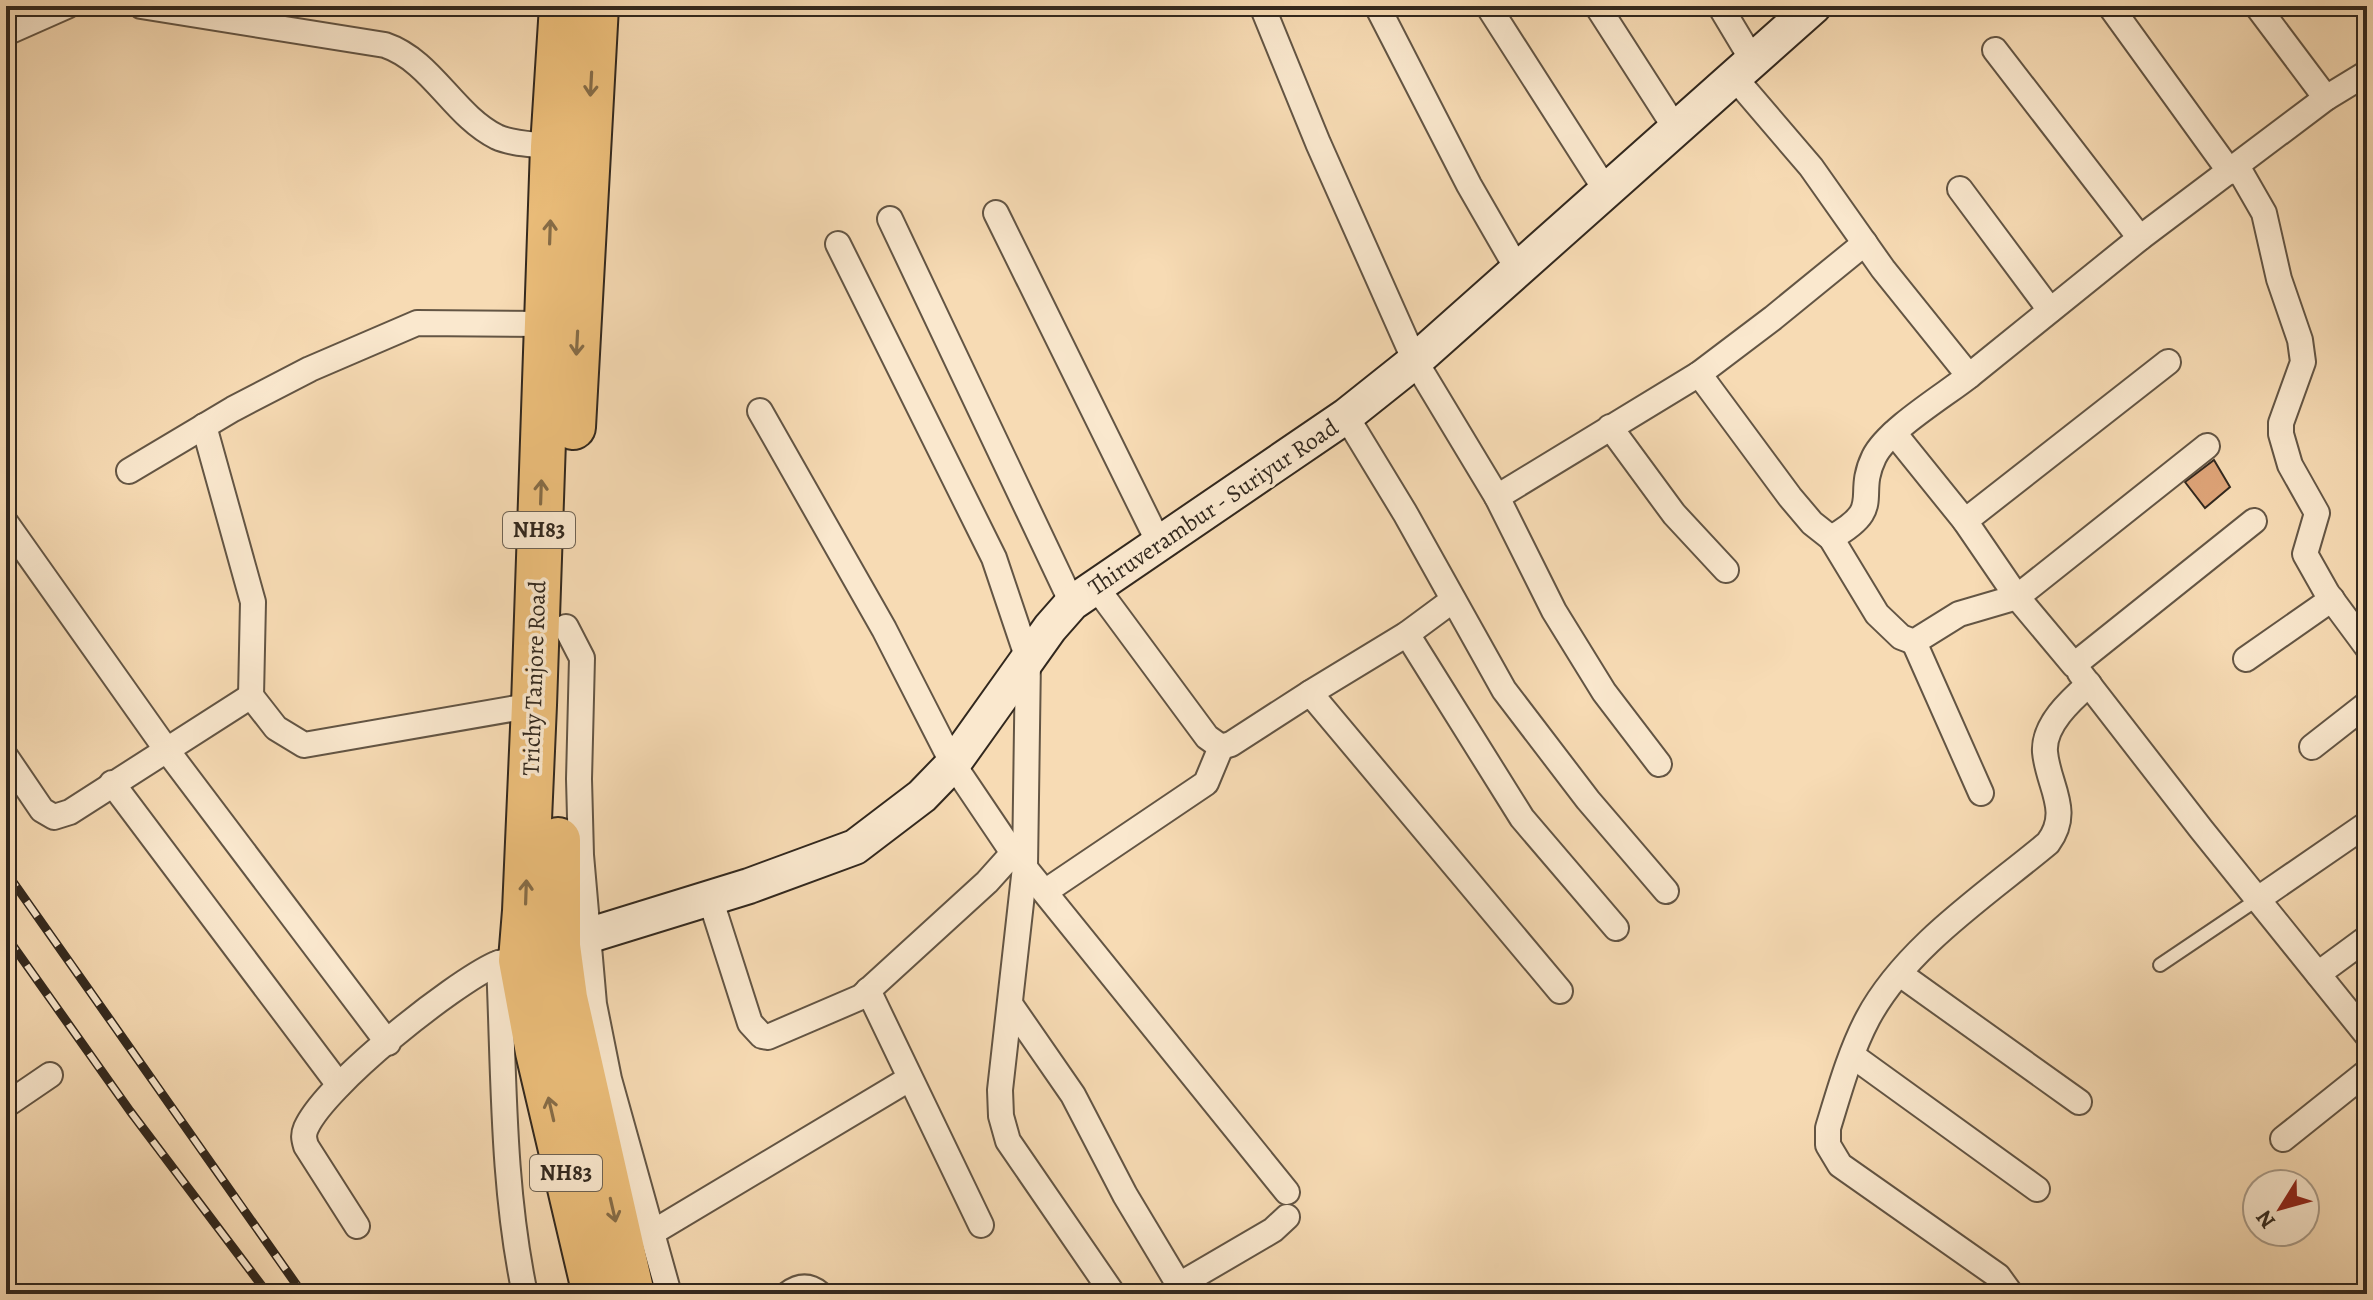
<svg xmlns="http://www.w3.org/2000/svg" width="2373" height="1300" font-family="Alegreya,serif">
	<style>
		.building { fill: #dda377; stroke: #32281e; stroke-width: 2 }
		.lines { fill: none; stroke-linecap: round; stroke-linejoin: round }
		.lane-casing { stroke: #635544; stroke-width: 16 }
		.street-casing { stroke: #635544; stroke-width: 28 }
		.secondary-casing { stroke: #32281e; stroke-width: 38 }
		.highway-casing { stroke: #32281e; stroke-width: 48 }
		.lane { stroke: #fae8ce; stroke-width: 12 }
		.street { stroke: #fae8ce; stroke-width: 24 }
		.secondary { stroke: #fae8ce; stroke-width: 34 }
		.highway { stroke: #ecbe7a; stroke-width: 44 }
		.rail-casing { stroke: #32281e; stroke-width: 9 }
		.rail { stroke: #fae8ce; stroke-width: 6; stroke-dasharray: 18; stroke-linecap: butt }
		.oneway { stroke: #866c47 }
		.labels { text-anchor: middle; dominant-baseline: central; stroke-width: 7; stroke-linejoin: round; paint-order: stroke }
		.shield { fill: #fae8ce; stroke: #6e6253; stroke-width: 2 }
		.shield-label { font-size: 22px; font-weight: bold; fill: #32281e }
		.street-label { font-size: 24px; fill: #32281e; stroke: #fae8ce }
	</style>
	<rect width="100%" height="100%" fill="#f7dbb4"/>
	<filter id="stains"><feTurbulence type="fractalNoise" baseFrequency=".0025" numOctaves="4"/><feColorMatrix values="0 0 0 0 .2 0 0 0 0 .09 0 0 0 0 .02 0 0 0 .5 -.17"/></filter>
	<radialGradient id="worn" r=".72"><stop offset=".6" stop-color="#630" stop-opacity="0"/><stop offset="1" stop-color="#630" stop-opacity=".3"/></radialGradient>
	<path class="building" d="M 2214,460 L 2230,487 L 2205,508 L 2185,482 Z"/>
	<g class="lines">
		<g class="lane-casing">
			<path id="lane" d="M 2160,965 L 2258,899"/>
		</g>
		<g class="street-casing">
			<g id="street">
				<path d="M 141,6 L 385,45 C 432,61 453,115 497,137 C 512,144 535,144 553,147"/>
				<path d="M 1262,6 L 1318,143 L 1415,361 L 1497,497 L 1699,374 L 1773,318 L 1865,243"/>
				<path d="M 1377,6 L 1469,185 L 1518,270"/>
				<path d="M 1488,6 L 1607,192"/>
				<path d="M 1597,6 L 1676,129"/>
				<path d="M 1720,6 L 1753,61"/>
				<path d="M 2110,6 L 2230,172"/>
				<path d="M 2257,6 L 2326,98"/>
				<path d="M 6,33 L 67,6"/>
				<path d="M 1995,50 L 2140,238"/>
				<path d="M 1734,77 L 1811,167 L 1883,269 L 1969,376 L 2140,238 L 2326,98 L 2367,73"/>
				<path d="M 2237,166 L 2264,213 L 2279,279 L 2300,340 L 2303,362 L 2281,423 L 2281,434 L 2290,465 L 2317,513 L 2305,554 L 2327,593 L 2367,647"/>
				<path d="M 1960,189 L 2050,310"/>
				<path d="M 996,213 L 1160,545"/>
				<path d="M 890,219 L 1072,603"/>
				<path d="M 838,244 L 994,558 L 1028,659 L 1025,867 L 1000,1090 L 1001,1116 L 1008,1141 L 1113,1294"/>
				<path d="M 2168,362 L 1965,521 L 2017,597 L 2074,665 L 2254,521"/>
				<path d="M 1699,374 L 1790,497 L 1812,523 L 1831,538 L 1877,614 L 1901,637 L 1914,642 L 1959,614 L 2017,597 L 2207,446"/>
				<path d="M 760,411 L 884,629 L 953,764 L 1013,853 L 1287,1192"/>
				<path d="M 1346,416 L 1405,513 L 1504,690 L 1588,800 L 1666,891"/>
				<path d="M 204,426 L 253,602 L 251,696"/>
				<path d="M 1610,427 L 1674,514 L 1726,570"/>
				<path d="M 1894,433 L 1965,521"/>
				<path d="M 129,471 L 233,409 L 310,369 L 417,323 L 546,324"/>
				<path d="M 1497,497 L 1554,611 L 1604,692 L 1659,764"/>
				<path d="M 6,523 L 166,749 L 388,1043"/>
				<path d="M 1831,538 C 1886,507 1854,498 1874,457 C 1887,430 1945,395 1969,376"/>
				<path d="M 1096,587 L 1207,737 L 1221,747 L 1231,744 L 1310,693 L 1560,991"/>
				<path d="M 566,627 L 582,658 L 579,779 L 581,855 L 594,1004 L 609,1079 L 669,1294"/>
				<path d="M 1407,634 L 1522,818 L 1616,928"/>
				<path d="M 1914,642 L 1981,793"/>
				<path d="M 2246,659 L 2332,599"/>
				<path d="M 2080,673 L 2201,829 L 2367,1035"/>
				<path d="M 1310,693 L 1407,634 L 1453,600"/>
				<path d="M 2312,747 L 2367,704"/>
				<path d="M 6,757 L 42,810 L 54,817 L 70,812 L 251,696 L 276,728 L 304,745 L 534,705"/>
				<path d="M 112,783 L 339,1085"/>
				<path d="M 1046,891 L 1206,783 L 1221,747"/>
				<path d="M 710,898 L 750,1023 L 762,1036 L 768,1037 L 861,997 L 987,882 L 1013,853"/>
				<path d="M 2258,899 L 2367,824"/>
				<path d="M 499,963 C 504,1073 502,1186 525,1294"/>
				<path d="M 1900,974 L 2079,1102"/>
				<path d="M 2318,974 L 2367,938"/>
				<path d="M 868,990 L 981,1225"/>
				<path d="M 1010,1004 L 1073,1095 L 1125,1195 L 1179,1285 L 1273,1230 L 1287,1217"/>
				<path d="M 1853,1056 L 2037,1189"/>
				<path d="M 6,1105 L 50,1075"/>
				<path d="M 2283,1139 L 2367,1072"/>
				<path d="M 357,1226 L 306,1146 C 304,1139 303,1135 306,1128 C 325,1085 452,984 496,964 C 504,961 513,961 521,960"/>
				<path d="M 650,1234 L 909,1079"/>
				<path d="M 788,1294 C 800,1285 809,1285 820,1294"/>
				<path d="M 2011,1294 L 1998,1276 L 1840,1165 L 1828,1145 L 1828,1128 C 1839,1092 1850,1052 1868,1018 C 1906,947 1987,894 2048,843 C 2072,811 2048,786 2045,752 C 2043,725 2071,700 2089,684"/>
			</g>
		</g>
		<g class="secondary-casing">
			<path id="secondary" d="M 587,936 L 749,886 L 855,847 L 922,796 L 953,764 L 1050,628 L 1072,603 L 1346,416 L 1415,361 L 1814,6"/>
		</g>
		<g class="highway-casing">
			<g id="highway">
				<path d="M 562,6 L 553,147 L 534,705 L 525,911 L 521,960 L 538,1052 L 595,1294"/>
				<path d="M 573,427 L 596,6"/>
				<path d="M 558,840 L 558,946 L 565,998 L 632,1294"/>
			</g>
		</g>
		<use href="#lane" class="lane"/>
		<use href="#street" class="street"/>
		<use href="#secondary" class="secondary"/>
		<use href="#highway" class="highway"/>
		<g class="rail-casing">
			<g id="rail">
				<path d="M 6,872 L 303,1294"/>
				<path d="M 6,936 L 130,1111 L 268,1294"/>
			</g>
		</g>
		<use href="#rail" class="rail"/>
	</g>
	<defs><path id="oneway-shaft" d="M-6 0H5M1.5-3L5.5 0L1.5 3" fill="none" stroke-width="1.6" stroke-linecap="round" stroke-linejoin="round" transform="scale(2)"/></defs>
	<g class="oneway">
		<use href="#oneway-shaft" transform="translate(591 84) rotate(93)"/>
		<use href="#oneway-shaft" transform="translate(550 232) rotate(-88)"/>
		<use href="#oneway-shaft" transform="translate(577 343) rotate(93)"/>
		<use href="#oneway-shaft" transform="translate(541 492) rotate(-88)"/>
		<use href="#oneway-shaft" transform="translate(526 892) rotate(-88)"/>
		<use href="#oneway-shaft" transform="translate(551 1109) rotate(-103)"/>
		<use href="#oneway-shaft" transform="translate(613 1210) rotate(77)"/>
	</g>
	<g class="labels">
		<g class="shield">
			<rect x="503" y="512" width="72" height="36" rx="6"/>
			<rect x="530" y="1155" width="72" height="36" rx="6"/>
		</g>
		<g class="shield-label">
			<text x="539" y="530">NH83</text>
			<text x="566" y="1173">NH83</text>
		</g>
		<g class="street-label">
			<text transform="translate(1213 507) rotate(-34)">Thiruverambur - Suriyur Road</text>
			<text transform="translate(534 678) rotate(-88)">Trichy Tanjore Road</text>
		</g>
	</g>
	<rect width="2373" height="1300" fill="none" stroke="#f7dbb4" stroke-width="32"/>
	<rect x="8" y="8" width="2357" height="1284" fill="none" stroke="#32281e" stroke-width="4"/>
	<rect x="16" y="16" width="2341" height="1268" fill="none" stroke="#32281e" stroke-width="2"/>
	<g transform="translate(2281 1208) rotate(233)"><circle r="38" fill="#fae8ce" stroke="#aa9b88" stroke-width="2"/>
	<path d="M0-6L14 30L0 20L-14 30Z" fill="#8f2418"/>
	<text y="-12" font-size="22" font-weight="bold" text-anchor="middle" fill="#32281e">N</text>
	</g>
	<rect width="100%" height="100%" filter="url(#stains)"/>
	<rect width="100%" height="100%" fill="url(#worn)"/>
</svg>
